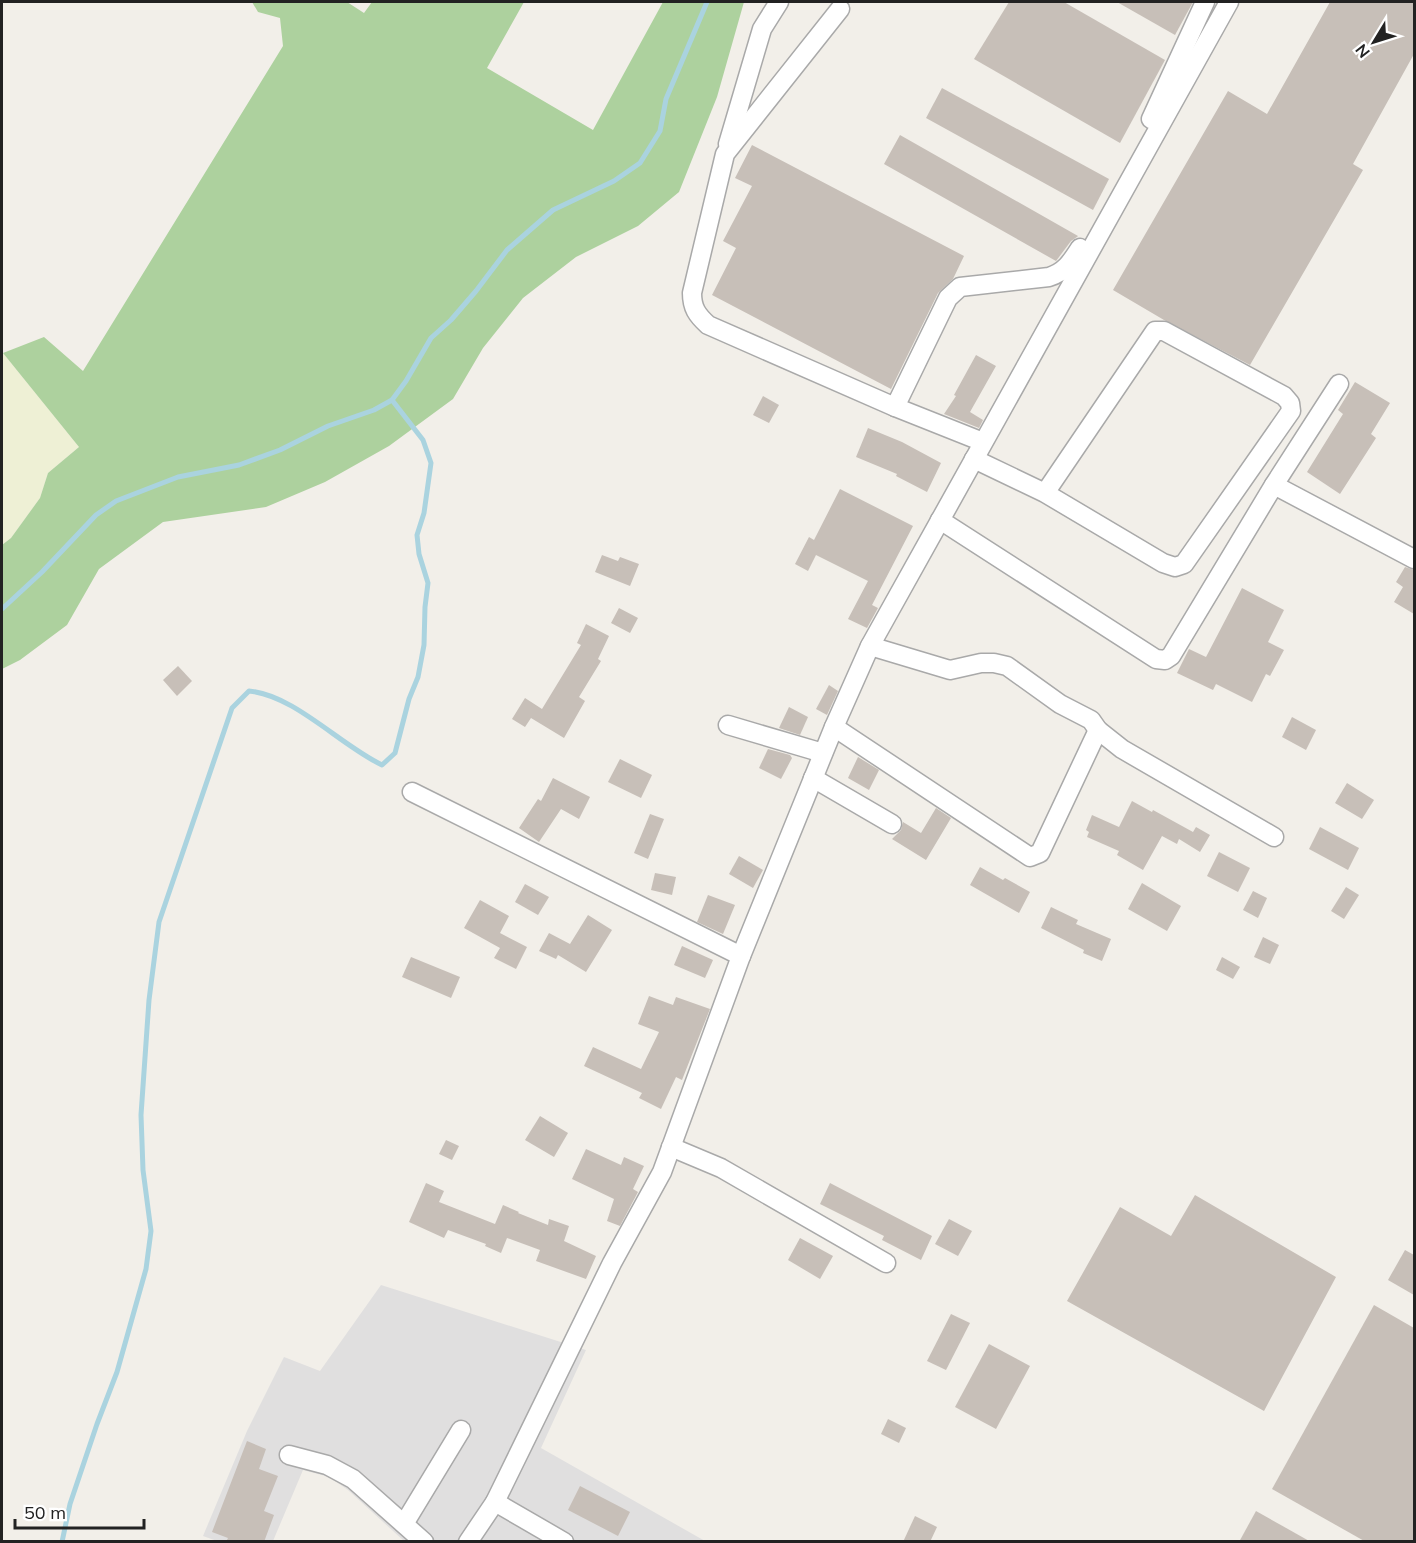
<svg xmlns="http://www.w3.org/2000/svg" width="1416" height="1543" font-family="Mulish,sans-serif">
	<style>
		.residential { fill: #e0dfdf }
		.farmland { fill: #eef0d5 }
		.forest { fill: #add19e }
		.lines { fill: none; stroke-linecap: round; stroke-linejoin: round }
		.stream { stroke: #aad3df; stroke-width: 5 }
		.building { fill: #c7bfb8 }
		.minor-casing { stroke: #a9a9a9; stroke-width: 21 }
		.minor { stroke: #fff; stroke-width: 18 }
	</style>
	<rect width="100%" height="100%" fill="#f2efe9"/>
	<path class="residential" d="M 381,1285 L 586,1350 L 541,1448 L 705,1541 L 404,1541 L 348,1490 L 329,1477 L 303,1470 L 273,1541 L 217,1541 L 203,1536 L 247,1431 L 284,1357 L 320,1371 Z"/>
	<path class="farmland" d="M 3,353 L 79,447 L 48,473 L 40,498 L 11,538 L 2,545 L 2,356 Z"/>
	<path class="forest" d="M 252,2 L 347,2 L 364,13 L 372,2 L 524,2 L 487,68 L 593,130 L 663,2 L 744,2 L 717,97 L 679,192 L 638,226 L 576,257 L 523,298 L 483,348 L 453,399 L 389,446 L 325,482 L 266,507 L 163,522 L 99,569 L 67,625 L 20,660 L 2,669 L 2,545 L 11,538 L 40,498 L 48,473 L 79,447 L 3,353 L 44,337 L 83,371 L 283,46 L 280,18 L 258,12 Z"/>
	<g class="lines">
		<g class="stream">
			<path d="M 2,609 L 42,572 L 96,515 L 116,501 L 178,477 L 239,465 L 280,450 L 328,426 L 374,410 L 392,400 L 406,381 L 431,338 L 451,320 L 476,291 L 507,250 L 553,210 L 614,181 L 640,163 L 660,131 L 666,99 L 707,2"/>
			<path d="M 62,1542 L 70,1504 L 97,1424 L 117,1372 L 146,1269 L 151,1231 L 143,1170 L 141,1115 L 149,1000 L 159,922 L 232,708 L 249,691 C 294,695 340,745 382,765 L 395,753 L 409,699 L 418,677 L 424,645 L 425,607 L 428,583 L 419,554 L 417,535 L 424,513 L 431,463 L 423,440 L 392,400"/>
		</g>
	</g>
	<g class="building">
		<path d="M 1009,2 L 1064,2 L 1165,60 L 1120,143 L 974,59 Z"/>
		<path d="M 1117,2 L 1193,2 L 1175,35 Z"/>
		<path d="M 1330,2 L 1414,2 L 1414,54 L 1353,164 L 1363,170 L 1250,365 L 1164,320 L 1113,290 L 1228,91 L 1267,114 Z"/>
		<path d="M 942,88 L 1109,179 L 1093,210 L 926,118 Z"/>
		<path d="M 900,135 L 1078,236 L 1077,237 L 1071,241 L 1056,261 L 884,164 Z"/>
		<path d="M 752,145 L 964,256 L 953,279 L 938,293 L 891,389 L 712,295 L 736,248 L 723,241 L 752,186 L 735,178 Z"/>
		<path d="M 976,355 L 996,366 L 970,412 L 983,420 L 979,428 L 944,414 L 956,396 L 954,395 Z"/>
		<path d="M 1355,382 L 1390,403 L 1371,434 L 1376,438 L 1340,494 L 1307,472 L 1343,414 L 1338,410 Z"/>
		<path d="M 763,396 L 779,405 L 769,423 L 753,415 Z"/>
		<path d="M 868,428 L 902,442 L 941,463 L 927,492 L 896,476 L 897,474 L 856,457 Z"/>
		<path d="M 840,489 L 913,526 L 872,605 L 878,608 L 867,628 L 848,619 L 868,581 L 816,555 L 808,571 L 795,564 L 809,537 L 814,540 Z"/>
		<path d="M 602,555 L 618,561 L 620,557 L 639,564 L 630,586 L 595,572 Z"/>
		<path d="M 1405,567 L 1414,570 L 1414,614 L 1394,602 L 1403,587 L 1396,582 Z"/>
		<path d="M 1242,588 L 1284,610 L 1268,642 L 1284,650 L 1270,676 L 1266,674 L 1252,702 L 1216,684 L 1213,690 L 1177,673 L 1189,649 L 1206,657 Z"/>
		<path d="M 619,608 L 638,618 L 630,633 L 611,623 Z"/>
		<path d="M 586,624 L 609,636 L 598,659 L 601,661 L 579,697 L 585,701 L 564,738 L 531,718 L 525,727 L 512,719 L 525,698 L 542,709 L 581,645 L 577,643 Z"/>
		<path d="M 178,666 L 192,681 L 177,696 L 163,680 Z"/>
		<path d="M 829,685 L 838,691 L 827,715 L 816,709 Z"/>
		<path d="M 789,707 L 808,717 L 800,735 L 779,728 Z"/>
		<path d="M 1292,717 L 1316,730 L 1306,750 L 1282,737 Z"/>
		<path d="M 768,749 L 790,755 L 792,758 L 781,779 L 759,768 Z"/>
		<path d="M 858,757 L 879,770 L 869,790 L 848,778 Z"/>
		<path d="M 620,759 L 652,775 L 641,798 L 608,782 Z"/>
		<path d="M 553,778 L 590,797 L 579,819 L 561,809 L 539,842 L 519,828 L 538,799 L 541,801 Z"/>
		<path d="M 1347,783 L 1374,800 L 1362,819 L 1335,803 Z"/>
		<path d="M 1132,801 L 1152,812 L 1153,810 L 1193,832 L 1196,827 L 1210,835 L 1200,852 L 1179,839 L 1177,844 L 1162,836 L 1143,870 L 1117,855 L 1119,851 L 1087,837 L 1089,832 L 1086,830 L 1092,815 L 1119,827 Z"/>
		<path d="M 936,808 L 951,818 L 926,860 L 892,839 L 901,830 L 903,822 L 921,833 Z"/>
		<path d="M 650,814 L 664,819 L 648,859 L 634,853 Z"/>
		<path d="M 1320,827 L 1359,848 L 1348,870 L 1309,849 Z"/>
		<path d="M 1219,852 L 1250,868 L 1238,892 L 1207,876 Z"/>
		<path d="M 739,856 L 763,870 L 753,888 L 729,874 Z"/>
		<path d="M 980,867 L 1003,880 L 1005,878 L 1030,892 L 1019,913 L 970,885 Z"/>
		<path d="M 655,873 L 676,877 L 672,895 L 651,890 Z"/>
		<path d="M 1142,883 L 1181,906 L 1167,931 L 1128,909 Z"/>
		<path d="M 525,884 L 549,897 L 538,915 L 515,902 Z"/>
		<path d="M 1346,887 L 1359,895 L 1344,919 L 1331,911 Z"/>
		<path d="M 1253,891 L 1267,898 L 1258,918 L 1243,910 Z"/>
		<path d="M 708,895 L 735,905 L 723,934 L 697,922 Z"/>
		<path d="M 480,900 L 509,916 L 500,933 L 527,947 L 516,969 L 494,958 L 500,948 L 464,928 Z"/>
		<path d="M 1051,907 L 1078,920 L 1076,924 L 1111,939 L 1102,961 L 1083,953 L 1084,950 L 1041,928 Z"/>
		<path d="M 588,915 L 612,930 L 586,972 L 558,955 L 556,959 L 539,951 L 549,933 L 570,944 Z"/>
		<path d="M 1263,937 L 1279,945 L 1270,964 L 1254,957 Z"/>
		<path d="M 682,946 L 713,960 L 705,978 L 674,965 Z"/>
		<path d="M 411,957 L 460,977 L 451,998 L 402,977 Z"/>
		<path d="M 1222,957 L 1240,967 L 1233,979 L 1216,970 Z"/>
		<path d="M 649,996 L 673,1005 L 676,997 L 710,1009 L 682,1080 L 676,1077 L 661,1109 L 639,1098 L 642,1093 L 584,1066 L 593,1047 L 641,1069 L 659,1032 L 638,1024 Z"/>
		<path d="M 540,1116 L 568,1133 L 554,1157 L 525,1140 Z"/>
		<path d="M 446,1140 L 459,1146 L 452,1160 L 439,1154 Z"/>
		<path d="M 586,1149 L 621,1165 L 624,1157 L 644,1166 L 633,1189 L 638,1192 L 620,1226 L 607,1221 L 614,1199 L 572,1179 Z"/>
		<path d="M 426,1183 L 444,1191 L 439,1202 L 495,1224 L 503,1205 L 519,1212 L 518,1213 L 548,1225 L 549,1219 L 569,1226 L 564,1241 L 596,1256 L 586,1279 L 536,1261 L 540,1250 L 507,1238 L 501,1253 L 485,1246 L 486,1244 L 448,1230 L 444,1238 L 409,1222 Z"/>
		<path d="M 830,1183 L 932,1236 L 921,1260 L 882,1240 L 884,1236 L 820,1204 Z"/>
		<path d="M 1195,1195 L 1336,1277 L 1264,1411 L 1067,1301 L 1120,1207 L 1171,1236 Z"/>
		<path d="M 949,1219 L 972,1231 L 958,1256 L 935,1244 Z"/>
		<path d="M 800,1238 L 833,1256 L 820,1279 L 788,1260 Z"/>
		<path d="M 1405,1250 L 1414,1255 L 1414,1295 L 1388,1280 Z"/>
		<path d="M 1374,1305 L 1414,1328 L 1414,1542 L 1366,1542 L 1272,1489 Z"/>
		<path d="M 951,1314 L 970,1323 L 946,1370 L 927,1361 Z"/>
		<path d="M 989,1344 L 1030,1366 L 996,1429 L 955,1407 Z"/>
		<path d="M 888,1419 L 906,1428 L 899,1443 L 881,1434 Z"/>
		<path d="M 247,1441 L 266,1449 L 259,1469 L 278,1476 L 264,1511 L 274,1515 L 264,1542 L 226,1542 L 228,1538 L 212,1532 Z"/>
		<path d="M 580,1486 L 630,1512 L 618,1536 L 568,1510 Z"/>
		<path d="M 1256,1511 L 1311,1542 L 1239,1542 Z"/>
		<path d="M 915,1516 L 937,1527 L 930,1542 L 903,1542 Z"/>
	</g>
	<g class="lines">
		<g class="minor-casing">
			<g id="minor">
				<path d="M 840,9 L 725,154 L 692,293 C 692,308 697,315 708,325 L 895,407 L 983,442"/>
				<path d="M 1151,119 L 1205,2"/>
				<path d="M 728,144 L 762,29 L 779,2"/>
				<path d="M 895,407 L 948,298 L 960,287 L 1049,277 C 1065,272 1071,262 1080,248"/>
				<path d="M 974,459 L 1045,493 L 1163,563 L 1175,567 L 1184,564 L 1291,411 L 1290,403 L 1284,396 L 1164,331 L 1155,331 L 1045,493"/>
				<path d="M 1274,485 L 1339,384"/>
				<path d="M 940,520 L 1156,659 L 1165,660 L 1171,656 L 1274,485 L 1414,559"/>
				<path d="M 870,646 L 950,670 L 981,663 L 994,663 L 1007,666 L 1060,704 L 1091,720 L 1098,730 L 1122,749 L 1274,837"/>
				<path d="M 728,725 L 823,753"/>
				<path d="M 834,727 L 1030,857 L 1040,853 L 1098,730"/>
				<path d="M 813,778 L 892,824"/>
				<path d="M 412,792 L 741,956"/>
				<path d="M 671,1147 L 721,1168 L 886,1263"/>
				<path d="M 289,1455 L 327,1465 L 353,1479 L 424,1542"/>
				<path d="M 495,1502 L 564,1542"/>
				<path d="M 404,1524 L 461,1430"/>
				<path d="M 468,1542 L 495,1502 L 612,1263 L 662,1172 L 741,956 L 834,727 L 870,646 L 1229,2"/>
			</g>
		</g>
		<use href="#minor" class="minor"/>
	</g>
	<rect width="1416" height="1543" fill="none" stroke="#222222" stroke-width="6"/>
	<g transform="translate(1374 42) rotate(232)" stroke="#ffffff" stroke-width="4.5" paint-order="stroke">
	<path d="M0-4.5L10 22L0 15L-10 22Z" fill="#222222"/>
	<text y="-9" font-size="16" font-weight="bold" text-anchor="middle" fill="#222222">N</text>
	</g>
	<path d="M15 1519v9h129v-9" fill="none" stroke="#222222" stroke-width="3"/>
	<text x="24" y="1519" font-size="18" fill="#222222" stroke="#ffffff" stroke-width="4.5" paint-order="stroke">50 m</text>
</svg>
